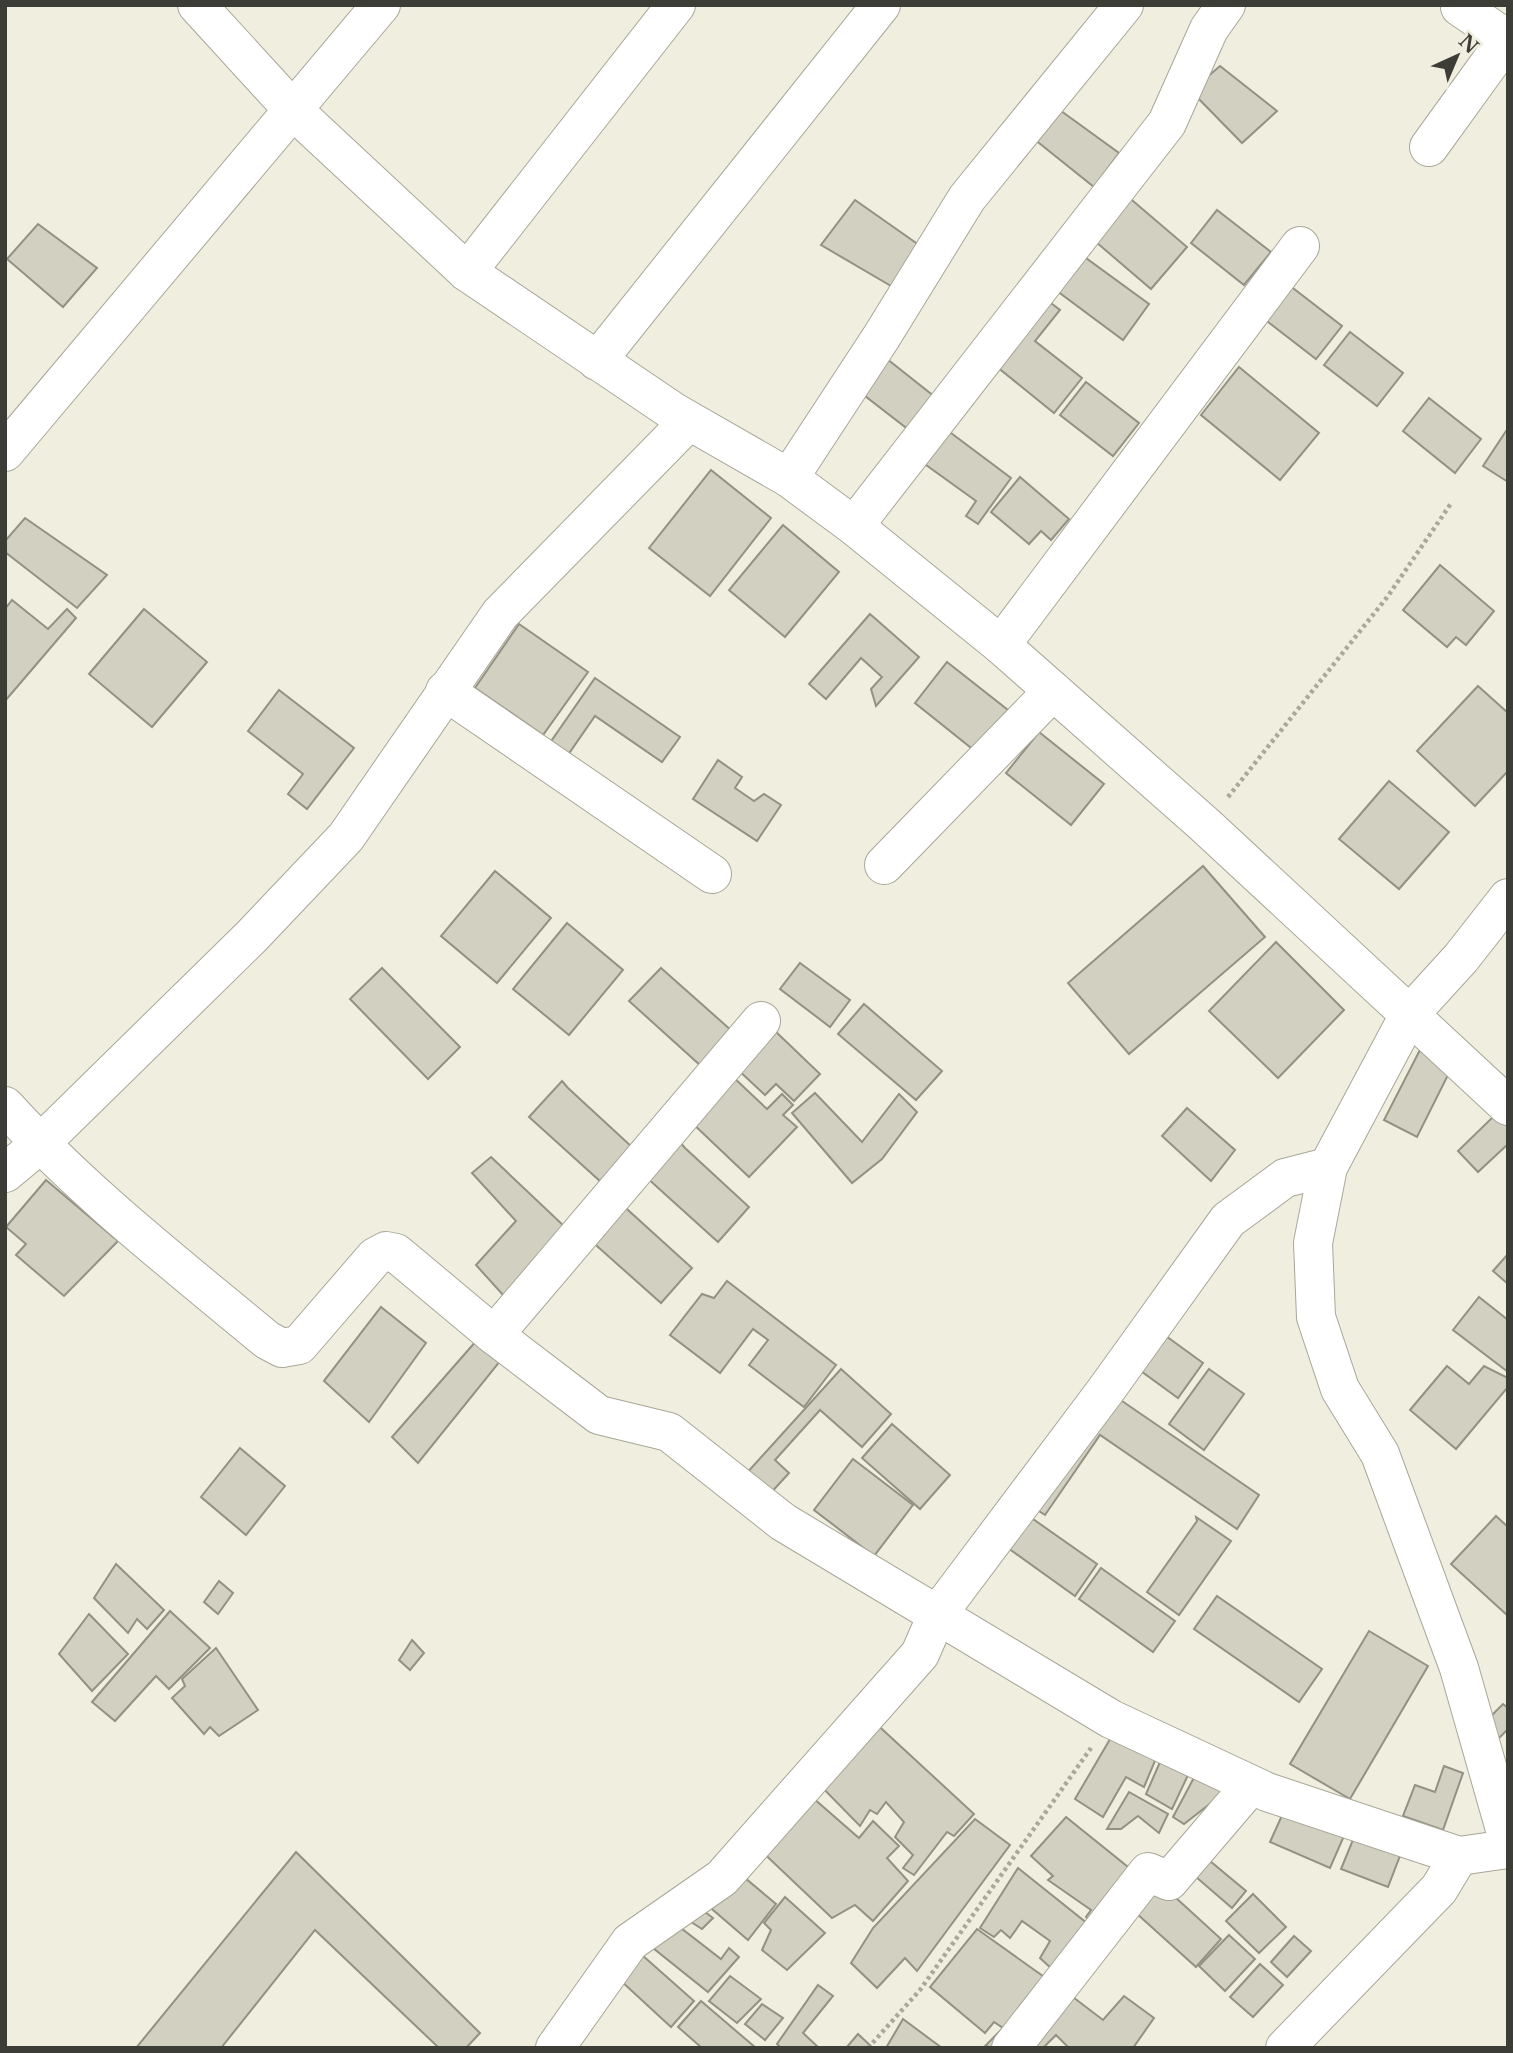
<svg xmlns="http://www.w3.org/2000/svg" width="1513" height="2053" font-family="'Libre Baskerville',serif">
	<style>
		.building { fill: #d1d0c1; stroke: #929183; stroke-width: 2 }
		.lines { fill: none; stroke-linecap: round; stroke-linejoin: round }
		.minor-casing { stroke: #a8a798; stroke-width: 40 }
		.path { stroke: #a9a89c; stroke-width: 4.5; stroke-dasharray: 3.5 3.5; stroke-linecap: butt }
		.minor { stroke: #fff; stroke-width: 38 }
	</style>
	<rect width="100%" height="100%" fill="#efeedf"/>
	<g class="building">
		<path d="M 1220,66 L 1277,111 L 1242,143 L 1191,91 Z"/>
		<path d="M 1057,108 L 1119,153 L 1094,187 L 1029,135 Z"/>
		<path d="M 1119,189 L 1187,247 L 1151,289 L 1096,242 Z"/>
		<path d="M 855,200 L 919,245 L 891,286 L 821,245 Z"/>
		<path d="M 1217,210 L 1271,252 L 1244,285 L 1191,243 Z"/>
		<path d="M 38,224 L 97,268 L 63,307 L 7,259 Z"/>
		<path d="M 1075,250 L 1149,304 L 1123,340 L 1049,285 Z"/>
		<path d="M 1289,285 L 1342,326 L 1316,359 L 1263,318 Z"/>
		<path d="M 1043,297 L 1060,310 L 1035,341 L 1082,378 L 1054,413 L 991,362 Z"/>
		<path d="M 1350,332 L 1403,373 L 1377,406 L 1324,365 Z"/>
		<path d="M 882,355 L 935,397 L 909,430 L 856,389 Z"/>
		<path d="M 1239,367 L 1319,433 L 1280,480 L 1201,415 Z"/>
		<path d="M 1086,382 L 1139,423 L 1113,456 L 1060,415 Z"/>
		<path d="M 1429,398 L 1481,439 L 1455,473 L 1403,431 Z"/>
		<path d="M 939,424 L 1011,478 L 978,524 L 966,516 L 976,501 L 915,457 Z"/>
		<path d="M 1508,428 L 1508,482 L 1483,466 Z"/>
		<path d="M 711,470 L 771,518 L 710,596 L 649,548 Z"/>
		<path d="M 1020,477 L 1069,519 L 1051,540 L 1041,531 L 1029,544 L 991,512 Z"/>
		<path d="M 25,518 L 107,575 L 77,608 L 5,552 L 5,541 Z"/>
		<path d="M 783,525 L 839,572 L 785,637 L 729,590 Z"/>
		<path d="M 1440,565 L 1494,611 L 1466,645 L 1456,637 L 1447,647 L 1403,610 Z"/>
		<path d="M 12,600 L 48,629 L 67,609 L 76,618 L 5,701 L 5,609 Z"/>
		<path d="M 144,609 L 207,662 L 152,727 L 89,674 Z"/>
		<path d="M 870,614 L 919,657 L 876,706 L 871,689 L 882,677 L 861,658 L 826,699 L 809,684 Z"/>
		<path d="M 519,624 L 588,672 L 543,735 L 475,688 Z"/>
		<path d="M 947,662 L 1013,714 L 980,755 L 915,703 Z"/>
		<path d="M 595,678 L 680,737 L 662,762 L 595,716 L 563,762 L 545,750 Z"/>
		<path d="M 1478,686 L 1508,713 L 1508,771 L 1475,806 L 1417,751 Z"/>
		<path d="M 279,690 L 354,748 L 307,809 L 288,794 L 303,774 L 248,731 Z"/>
		<path d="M 1039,732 L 1104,784 L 1071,825 L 1006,773 Z"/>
		<path d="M 718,760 L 742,777 L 735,788 L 754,801 L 764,794 L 781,805 L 757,841 L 693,799 Z"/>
		<path d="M 1389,781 L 1449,832 L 1399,889 L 1339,839 Z"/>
		<path d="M 1203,866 L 1265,937 L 1129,1054 L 1068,983 Z"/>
		<path d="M 495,871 L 551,918 L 497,983 L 441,936 Z"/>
		<path d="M 567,923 L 623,970 L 569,1035 L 513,989 Z"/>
		<path d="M 1276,942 L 1344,1010 L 1278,1078 L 1209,1011 Z"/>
		<path d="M 800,963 L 850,1000 L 830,1027 L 780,989 Z"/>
		<path d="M 382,968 L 460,1047 L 428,1079 L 350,999 Z"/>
		<path d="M 661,968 L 732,1031 L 701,1066 L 629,1001 Z"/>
		<path d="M 864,1004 L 942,1071 L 916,1100 L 838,1034 Z"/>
		<path d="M 773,1029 L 820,1074 L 794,1101 L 776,1084 L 765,1095 L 736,1068 Z"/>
		<path d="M 1423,1044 L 1449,1073 L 1417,1137 L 1384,1120 Z"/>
		<path d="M 732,1076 L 767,1109 L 782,1094 L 793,1105 L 783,1115 L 797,1127 L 749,1177 L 690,1121 Z"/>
		<path d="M 562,1081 L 568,1088 L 632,1147 L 601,1182 L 529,1117 Z"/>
		<path d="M 815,1093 L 862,1142 L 899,1094 L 917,1112 L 882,1159 L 852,1183 L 792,1113 Z"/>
		<path d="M 1187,1108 L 1235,1150 L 1211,1181 L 1162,1136 Z"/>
		<path d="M 1498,1112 L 1508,1121 L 1508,1144 L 1478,1172 L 1458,1151 Z"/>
		<path d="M 679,1141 L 685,1148 L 749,1207 L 718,1242 L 646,1177 Z"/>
		<path d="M 491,1157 L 565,1227 L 504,1296 L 476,1265 L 516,1221 L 472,1173 Z"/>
		<path d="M 46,1180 L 118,1241 L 64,1296 L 16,1255 L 26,1244 L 6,1227 Z"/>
		<path d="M 622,1202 L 628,1210 L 692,1268 L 661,1303 L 589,1239 Z"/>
		<path d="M 1508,1254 L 1508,1284 L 1493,1271 Z"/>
		<path d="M 727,1281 L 836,1365 L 804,1407 L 749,1365 L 768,1340 L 753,1329 L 720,1373 L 670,1335 L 702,1294 L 714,1298 Z"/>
		<path d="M 1479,1297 L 1508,1320 L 1508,1372 L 1453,1330 Z"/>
		<path d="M 381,1307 L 426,1343 L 369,1422 L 324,1381 Z"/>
		<path d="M 1159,1331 L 1203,1363 L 1178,1398 L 1134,1366 Z"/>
		<path d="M 477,1340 L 501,1360 L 418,1463 L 392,1437 Z"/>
		<path d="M 1447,1366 L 1469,1384 L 1484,1366 L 1508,1378 L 1508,1387 L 1456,1449 L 1410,1410 Z"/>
		<path d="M 841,1369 L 891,1414 L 862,1447 L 820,1410 L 775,1460 L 789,1473 L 768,1496 L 745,1475 Z"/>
		<path d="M 1209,1369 L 1244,1394 L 1204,1450 L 1169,1424 Z"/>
		<path d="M 1106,1390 L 1259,1495 L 1237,1529 L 1100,1435 L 1045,1515 L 1028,1504 Z"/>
		<path d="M 892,1424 L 950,1475 L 920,1509 L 862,1458 Z"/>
		<path d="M 240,1448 L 285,1486 L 246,1535 L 201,1497 Z"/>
		<path d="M 853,1459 L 913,1505 L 874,1556 L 814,1510 Z"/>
		<path d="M 1023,1512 L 1097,1564 L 1075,1596 L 1001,1543 Z"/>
		<path d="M 1496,1516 L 1508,1527 L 1508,1616 L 1451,1564 Z"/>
		<path d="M 1196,1517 L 1231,1541 L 1179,1615 L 1147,1592 L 1197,1521 Z"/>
		<path d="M 116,1564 L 164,1610 L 147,1629 L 137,1619 L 128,1633 L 94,1598 Z"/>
		<path d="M 1101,1568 L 1175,1621 L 1153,1652 L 1079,1599 Z"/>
		<path d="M 219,1581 L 233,1593 L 218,1614 L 204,1602 Z"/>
		<path d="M 1217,1596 L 1322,1669 L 1299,1702 L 1194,1629 Z"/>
		<path d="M 170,1611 L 210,1648 L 169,1689 L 156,1676 L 115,1721 L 92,1702 Z"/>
		<path d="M 89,1614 L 128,1654 L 92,1691 L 59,1654 Z"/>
		<path d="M 1369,1631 L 1428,1666 L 1350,1799 L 1290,1764 Z"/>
		<path d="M 412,1640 L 424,1653 L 410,1670 L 399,1660 Z"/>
		<path d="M 216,1648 L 258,1710 L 219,1736 L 210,1727 L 204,1734 L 172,1698 L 185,1686 L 182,1679 Z"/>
		<path d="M 1503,1704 L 1508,1708 L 1508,1729 L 1498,1739 L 1483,1724 Z"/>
		<path d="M 857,1706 L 974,1814 L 954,1836 L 947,1832 L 914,1875 L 903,1868 L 913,1855 L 895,1837 L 904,1822 L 886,1802 L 877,1814 L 870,1810 L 860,1826 L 808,1773 Z"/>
		<path d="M 1113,1734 L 1157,1756 L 1144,1787 L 1126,1777 L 1103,1817 L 1075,1799 Z"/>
		<path d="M 1160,1762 L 1188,1775 L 1172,1809 L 1146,1794 Z"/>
		<path d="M 1444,1766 L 1463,1773 L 1443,1830 L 1403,1816 L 1415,1785 L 1435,1792 Z"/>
		<path d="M 1197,1772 L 1229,1789 L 1184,1824 L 1173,1817 Z"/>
		<path d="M 805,1791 L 859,1838 L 873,1821 L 899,1846 L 887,1858 L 908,1881 L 873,1921 L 855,1905 L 832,1918 L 756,1846 Z"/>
		<path d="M 1129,1792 L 1168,1814 L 1159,1833 L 1138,1816 L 1121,1829 L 1107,1829 Z"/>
		<path d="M 1288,1802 L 1347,1829 L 1330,1868 L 1270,1842 Z"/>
		<path d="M 1066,1817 L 1133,1871 L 1092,1923 L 1086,1917 L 1091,1910 L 1048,1880 L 1053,1876 L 1031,1856 Z"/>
		<path d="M 975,1819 L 1010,1845 L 917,1971 L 905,1958 L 877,1988 L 851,1963 L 873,1928 Z"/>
		<path d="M 1357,1830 L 1403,1848 L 1388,1887 L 1341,1869 Z"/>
		<path d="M 296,1852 L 480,2033 L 466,2048 L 439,2048 L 315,1930 L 221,2048 L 136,2048 Z"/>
		<path d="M 1210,1861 L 1246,1891 L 1232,1908 L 1196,1877 Z"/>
		<path d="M 726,1862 L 776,1904 L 748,1940 L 698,1897 Z"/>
		<path d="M 1018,1868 L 1088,1924 L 1052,1969 L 1040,1958 L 1050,1941 L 1022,1921 L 1010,1938 L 1001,1930 L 994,1937 L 980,1928 Z"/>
		<path d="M 1152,1876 L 1221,1939 L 1196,1967 L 1126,1904 Z"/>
		<path d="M 1253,1894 L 1286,1927 L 1259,1953 L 1226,1921 Z"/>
		<path d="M 785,1897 L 825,1933 L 787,1970 L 762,1950 L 771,1930 L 764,1923 Z"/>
		<path d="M 692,1902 L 713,1918 L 702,1929 L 688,1920 L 681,1928 L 721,1959 L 729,1948 L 739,1957 L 708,1992 L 653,1948 Z"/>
		<path d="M 977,1929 L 1047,1979 L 996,2048 L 985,2046 L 1003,2028 L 994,2022 L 985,2033 L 930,1987 Z"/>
		<path d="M 1229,1935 L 1255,1959 L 1225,1991 L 1199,1966 Z"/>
		<path d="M 1294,1936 L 1311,1951 L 1287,1977 L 1271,1962 Z"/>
		<path d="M 642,1955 L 694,2001 L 671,2027 L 621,1981 Z"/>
		<path d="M 1260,1964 L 1283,1985 L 1253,2017 L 1230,1997 Z"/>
		<path d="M 730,1976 L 761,1999 L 737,2023 L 709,2001 Z"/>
		<path d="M 818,1985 L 833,1996 L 803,2033 L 819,2048 L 781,2048 L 777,2044 Z"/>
		<path d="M 1065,1991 L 1103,2020 L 1124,1996 L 1154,2018 L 1133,2048 L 1069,2048 L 1056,2035 L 1043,2048 L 1012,2048 Z"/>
		<path d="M 701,2001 L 756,2048 L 702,2048 L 678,2027 Z"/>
		<path d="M 762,2004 L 783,2018 L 765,2040 L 745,2024 Z"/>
		<path d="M 903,2019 L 942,2048 L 886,2048 Z"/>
		<path d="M 858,2034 L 873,2048 L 846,2048 Z"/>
	</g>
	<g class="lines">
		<g class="minor-casing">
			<g id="minor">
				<path d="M 197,5 L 293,110 L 467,272 L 674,412 L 789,478 L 854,526 L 1001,645 L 1205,825 L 1508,1106"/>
				<path d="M 1429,147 L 1507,39 L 1460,7 L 1461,5"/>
				<path d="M 467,272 L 676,5"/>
				<path d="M 597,361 L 881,5"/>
				<path d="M 5,452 L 381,5"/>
				<path d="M 789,478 L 882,336 L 967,198 L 1124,5"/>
				<path d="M 854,526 L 1167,123 L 1209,29 L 1226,5"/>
				<path d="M 1001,645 L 1300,246"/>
				<path d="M 445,691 L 712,874"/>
				<path d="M 884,865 L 1053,691"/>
				<path d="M 1508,898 L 1461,958 L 1409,1015 L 1328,1167 L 1313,1243 L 1316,1317 L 1340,1389 L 1380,1454 L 1459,1668 L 1508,1840"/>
				<path d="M 5,1106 C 84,1193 177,1265 267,1340 L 282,1348 L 299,1345 L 375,1257 L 386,1251 L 396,1253 L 494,1335 L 599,1415 L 669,1432 L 783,1522 L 1111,1719 L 1267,1792 L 1459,1856 L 1508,1849"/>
				<path d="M 5,1173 L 40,1144 L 252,936 L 346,837 L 500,614 L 689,421"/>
				<path d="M 494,1335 L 761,1021"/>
				<path d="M 555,2048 L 630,1942 L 722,1878 L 920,1654 L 937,1615 L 1106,1390 L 1228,1220 L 1285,1178 L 1328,1167"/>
				<path d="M 1011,2048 L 1148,1872 L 1169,1881 L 1251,1785"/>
				<path d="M 1285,2048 L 1439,1889 L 1459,1856"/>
			</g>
		</g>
		<g class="path">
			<path d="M 1228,797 L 1388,596 L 1452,502"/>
			<path d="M 868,2048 L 920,1990 L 1091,1748"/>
		</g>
		<use href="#minor" class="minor"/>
	</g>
	<rect width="1513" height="2053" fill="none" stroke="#3d3d37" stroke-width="14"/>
	<g transform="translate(1457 56) rotate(44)" stroke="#efeedf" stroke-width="5" paint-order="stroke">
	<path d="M0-5L12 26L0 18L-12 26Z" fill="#3d3d37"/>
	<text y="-10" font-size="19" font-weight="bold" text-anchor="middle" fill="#3d3d37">N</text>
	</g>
</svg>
